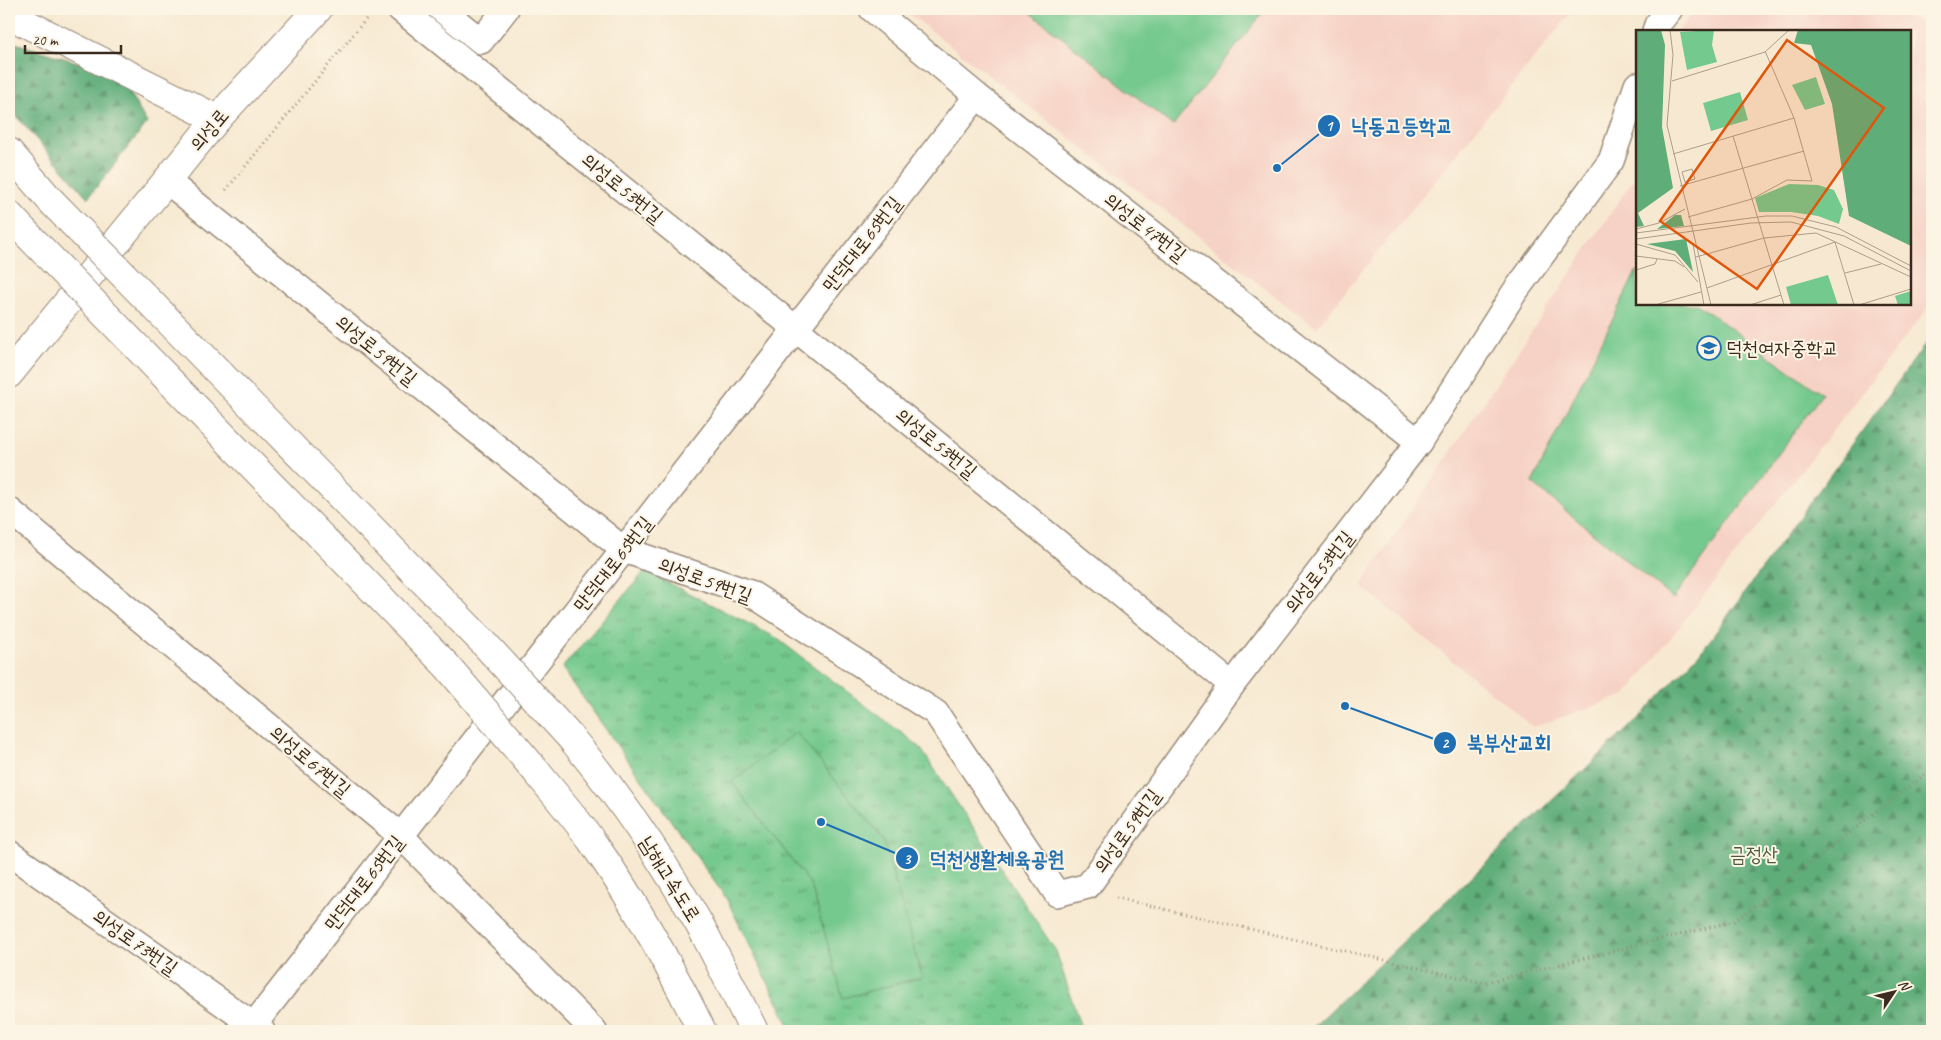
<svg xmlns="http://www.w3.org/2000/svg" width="1941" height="1040" font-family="Caveat,'Poor Story',sans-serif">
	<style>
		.built { fill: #f6d1c5 }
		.forest { fill: url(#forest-firs); stroke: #4d6c4c }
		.park { fill: url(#park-tufts); stroke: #587a56 }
		.pitch { fill: #74c98e; stroke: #587a56 }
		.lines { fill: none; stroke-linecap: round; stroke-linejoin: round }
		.street-casing { stroke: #998a78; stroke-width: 28 }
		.secondary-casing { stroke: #998a78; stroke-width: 30 }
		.highway-casing { stroke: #998a78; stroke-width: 30 }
		.path { stroke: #998a78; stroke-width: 3; stroke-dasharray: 1 4; stroke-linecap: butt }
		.street { stroke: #fff; stroke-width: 25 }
		.secondary { stroke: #fff; stroke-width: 28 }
		.highway { stroke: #fff; stroke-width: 28 }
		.highway-bridge-casing { stroke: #998a78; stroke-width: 30; stroke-linecap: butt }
		.highway-bridge { stroke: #fff; stroke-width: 28 }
		.labels { text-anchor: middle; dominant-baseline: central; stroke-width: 4; stroke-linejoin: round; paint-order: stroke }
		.street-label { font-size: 20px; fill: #3b2a1e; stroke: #fcf5e5 }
		.poi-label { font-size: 20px; fill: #3b2a1e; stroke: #fcf5e5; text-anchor: start }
		.park-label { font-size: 20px; fill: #4c5a40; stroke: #fcf5e5 }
		.inset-road { fill: none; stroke: #ac9d89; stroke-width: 1 }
		.view { fill: #df570d; fill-opacity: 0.15; stroke: #df570d; stroke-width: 2.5 }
		.inset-edge { fill: none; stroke: #3b2a1e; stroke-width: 2.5 }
		.leader { fill: none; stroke: #1f6fb2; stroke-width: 2 }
		.callout-dot { fill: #1f6fb2; stroke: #fcf5e5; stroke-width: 2 }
		.mark-label { font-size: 15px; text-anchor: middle; font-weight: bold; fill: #fff }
		.callout-label { font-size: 21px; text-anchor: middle; font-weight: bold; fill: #1f6fb2; stroke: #fcf5e5; stroke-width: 4; stroke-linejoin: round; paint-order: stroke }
	</style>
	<defs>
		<pattern id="forest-firs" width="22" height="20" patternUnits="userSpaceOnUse" patternTransform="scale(1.25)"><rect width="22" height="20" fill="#5fad79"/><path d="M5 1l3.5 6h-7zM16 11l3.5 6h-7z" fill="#508d63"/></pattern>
		<pattern id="park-tufts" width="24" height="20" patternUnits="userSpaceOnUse" patternTransform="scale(1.25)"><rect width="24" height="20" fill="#74c98e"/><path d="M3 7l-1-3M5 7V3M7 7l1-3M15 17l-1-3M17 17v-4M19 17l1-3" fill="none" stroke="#60a373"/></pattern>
	</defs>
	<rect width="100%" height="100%" fill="#fcf5e5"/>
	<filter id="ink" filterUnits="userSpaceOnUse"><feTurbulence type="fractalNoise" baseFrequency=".02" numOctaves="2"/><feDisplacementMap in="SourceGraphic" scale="10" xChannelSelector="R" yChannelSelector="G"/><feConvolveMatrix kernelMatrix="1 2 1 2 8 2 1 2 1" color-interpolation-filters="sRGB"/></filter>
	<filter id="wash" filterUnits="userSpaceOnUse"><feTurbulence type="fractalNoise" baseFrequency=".0096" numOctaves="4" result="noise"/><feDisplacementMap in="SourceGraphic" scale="20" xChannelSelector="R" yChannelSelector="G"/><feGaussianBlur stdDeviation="1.12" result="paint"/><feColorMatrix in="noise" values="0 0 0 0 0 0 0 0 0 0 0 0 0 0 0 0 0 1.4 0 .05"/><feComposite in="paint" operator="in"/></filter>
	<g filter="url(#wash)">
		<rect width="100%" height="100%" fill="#f7e9d1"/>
		<g class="built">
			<path d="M 903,9 L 1574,9 L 1316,328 Z"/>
			<path d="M 1695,9 L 1884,9 L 1932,26 L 1932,303 L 1626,695 L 1533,727 L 1361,586 L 1637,174 L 1637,304 L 1910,304 L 1910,31 L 1678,31 Z"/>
		</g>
		<g class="forest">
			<path d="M 9,41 L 119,75 L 147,123 L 88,198 L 9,108 Z"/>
			<path d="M 1932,335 L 1932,1031 L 1309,1031 L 1641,716 L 1705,647 Z"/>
		</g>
		<path class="park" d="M 645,571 L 775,637 L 919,746 L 1056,951 L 1082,1031 L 792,1031 L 726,898 L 562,668 Z"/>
		<g class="pitch">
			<path d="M 1026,9 L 1266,9 L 1173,126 Z"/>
			<path d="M 1637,270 L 1637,304 L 1697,304 L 1822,394 L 1673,599 L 1532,483 Z"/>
			<path d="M 796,732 L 883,839 L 922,977 L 843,998 L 811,885 L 732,782 Z"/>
		</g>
	</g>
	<g filter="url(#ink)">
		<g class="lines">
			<g class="street-casing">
				<g id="street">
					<path d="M 400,9 L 796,329 L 1232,685"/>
					<path d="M 441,9 L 481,41 L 506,9"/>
					<path d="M 872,9 L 977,96 L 1419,442"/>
					<path d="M 1655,31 L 1657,25 L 1670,9"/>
					<path d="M 167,181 L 624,550 L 750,593 L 936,713 L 1057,894 L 1088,886 L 1232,685 L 1419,442 L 1514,293 L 1611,161 L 1637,85"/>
					<path d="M 9,510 L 401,836 L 594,1031"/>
					<path d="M 9,853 L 262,1031"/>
					<path d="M 249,1031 L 977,96"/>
				</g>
			</g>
			<g class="secondary-casing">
				<path id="secondary" d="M 9,374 L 217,119 L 318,9"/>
			</g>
			<g class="highway-casing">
				<g id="highway">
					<path d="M 9,15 L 217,119"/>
					<path d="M 9,152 L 51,201"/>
					<path d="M 9,215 L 23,230"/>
					<path d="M 571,738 C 620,797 664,862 702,929 C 720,963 737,997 754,1031"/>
					<path d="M 536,771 C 555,795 576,818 593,843 C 635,902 670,966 702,1031"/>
				</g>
			</g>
			<g class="path">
				<path d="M 226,190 L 371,13"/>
				<path d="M 1116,898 L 1484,983 L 1735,921 L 1932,769"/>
			</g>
			<use href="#street" class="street"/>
			<use href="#secondary" class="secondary"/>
			<use href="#highway" class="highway"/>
			<g class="highway-bridge-casing">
				<g id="highway-bridge">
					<path d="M 51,201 L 482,641 L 571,738"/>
					<path d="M 23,230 L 447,666 L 536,771"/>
				</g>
			</g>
			<use href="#highway-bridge" class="highway-bridge"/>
		</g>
	</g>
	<defs>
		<g id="school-ring" transform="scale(1.25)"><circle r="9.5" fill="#fcf5e5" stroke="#1f6fb2" stroke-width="1.5"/><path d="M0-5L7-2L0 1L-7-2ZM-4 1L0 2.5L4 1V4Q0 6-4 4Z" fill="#1f6fb2"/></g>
	</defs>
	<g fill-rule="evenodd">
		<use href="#school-ring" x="1709" y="348"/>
	</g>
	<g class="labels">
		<g class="street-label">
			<text transform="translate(209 130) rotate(-50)">의성로</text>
			<text transform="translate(622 188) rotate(39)">의성로53번길</text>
			<text transform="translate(1145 227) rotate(38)">의성로47번길</text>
			<text transform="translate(862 244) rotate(-52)">만덕대로65번길</text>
			<text transform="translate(376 350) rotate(39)">의성로59번길</text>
			<text transform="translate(936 443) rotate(39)">의성로53번길</text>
			<text transform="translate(613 564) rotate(-52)">만덕대로65번길</text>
			<text transform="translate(1319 572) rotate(-52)">의성로53번길</text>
			<text transform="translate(705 580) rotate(20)">의성로59번길</text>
			<text transform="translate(310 761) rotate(40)">의성로67번길</text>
			<text transform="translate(1127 831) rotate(-54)">의성로59번길</text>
			<text transform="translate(670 879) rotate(58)">남해고속도로</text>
			<text transform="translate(364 883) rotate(-52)">만덕대로65번길</text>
			<text transform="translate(135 942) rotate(35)">의성로73번길</text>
		</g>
		<g class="poi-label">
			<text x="1726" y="348">덕천여자중학교</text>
		</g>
		<g class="park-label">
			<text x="1754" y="854">금정산</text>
		</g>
	</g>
	<g transform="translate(1636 30)">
		<rect width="275" height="275" fill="#f7e9d1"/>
		<path d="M 0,0 L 25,0 L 29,15 L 26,97 L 37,158 L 2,183 L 8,196 L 0,197 ZM 162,0 L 275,0 L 275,216 L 213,186 L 196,74 L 175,15 L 158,13 ZM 39,185 L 45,185 L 48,196 L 21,199 ZM 50,209 L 57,242 L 39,221 L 11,214 Z" fill="#5fad79"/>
		<path d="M 153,154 L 182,155 L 198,160 L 207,179 L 203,194 L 182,186 L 155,182 L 123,182 L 119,168 ZM 275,261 L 275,275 L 262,275 L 259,266 Z" fill="#74c98e"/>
		<path d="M 78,0 L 76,15 L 81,32 L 51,40 L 44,2 ZM 180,47 L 189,74 L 169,80 L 156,55 ZM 104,62 L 112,90 L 75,101 L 67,73 ZM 160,164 L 175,169 L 172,178 L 159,173 L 145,174 L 144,165 ZM 192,245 L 202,275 L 155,275 L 150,257 Z" fill="#74c98e"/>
		<path class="inset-road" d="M 34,0 L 37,25 L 31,95 L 75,275M 36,51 L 129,22 L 153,0M 97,106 L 148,275M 37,124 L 158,88M 56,139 L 59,149 L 49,152 L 46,142 ZM 44,156 L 168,121M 52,187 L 116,169 L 151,150 L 176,151 L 158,88 L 129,21M 0,199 L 23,193 L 49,179M 0,203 L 130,186 L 156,186 L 200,197 L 275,236M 0,209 L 115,193 L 155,192 L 208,206 L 275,241M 0,214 L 39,225 L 62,252M 57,214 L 68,275M 0,226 L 39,231 L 48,237M 60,227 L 128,208 L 180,203 L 275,247M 0,240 L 19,234 L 21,229M 209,243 L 245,234M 71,258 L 199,212 L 218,275M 19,275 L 65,262M 114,275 L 145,265M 223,275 L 275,259"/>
		<path class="view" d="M 151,10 L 248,78 L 121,259 L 24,191 Z"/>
		<rect width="275" height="275" class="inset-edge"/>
	</g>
	<path class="leader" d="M1277 168L1329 126M1345 706L1445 743M821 822L907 858"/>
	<g class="callout-dot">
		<circle cx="1277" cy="168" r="5"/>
		<circle cx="1345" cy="706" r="5"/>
		<circle cx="821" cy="822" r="5"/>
		<circle cx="1329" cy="126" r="12"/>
		<circle cx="1445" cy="743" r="12"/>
		<circle cx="907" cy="858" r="12"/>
	</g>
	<g class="mark-label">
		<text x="1329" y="131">1</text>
		<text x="1445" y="748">2</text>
		<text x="907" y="864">3</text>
	</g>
	<g class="callout-label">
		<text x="1402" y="133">낙동고등학교</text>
		<text x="1509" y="750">북부산교회</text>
		<text x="997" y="866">덕천생활체육공원</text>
	</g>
	<rect width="1941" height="1040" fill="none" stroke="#fcf5e5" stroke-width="30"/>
	<g transform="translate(1894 992) rotate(55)" stroke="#fcf5e5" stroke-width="4" paint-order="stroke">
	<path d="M0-4L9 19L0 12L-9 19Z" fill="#3b2a1e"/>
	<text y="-8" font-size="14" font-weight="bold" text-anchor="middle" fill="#3b2a1e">N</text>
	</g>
	<path d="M25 45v8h96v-8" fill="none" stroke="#3b2a1e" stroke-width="2.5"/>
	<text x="32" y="45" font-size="15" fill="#3b2a1e" stroke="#fcf5e5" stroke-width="4" paint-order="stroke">20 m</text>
</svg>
